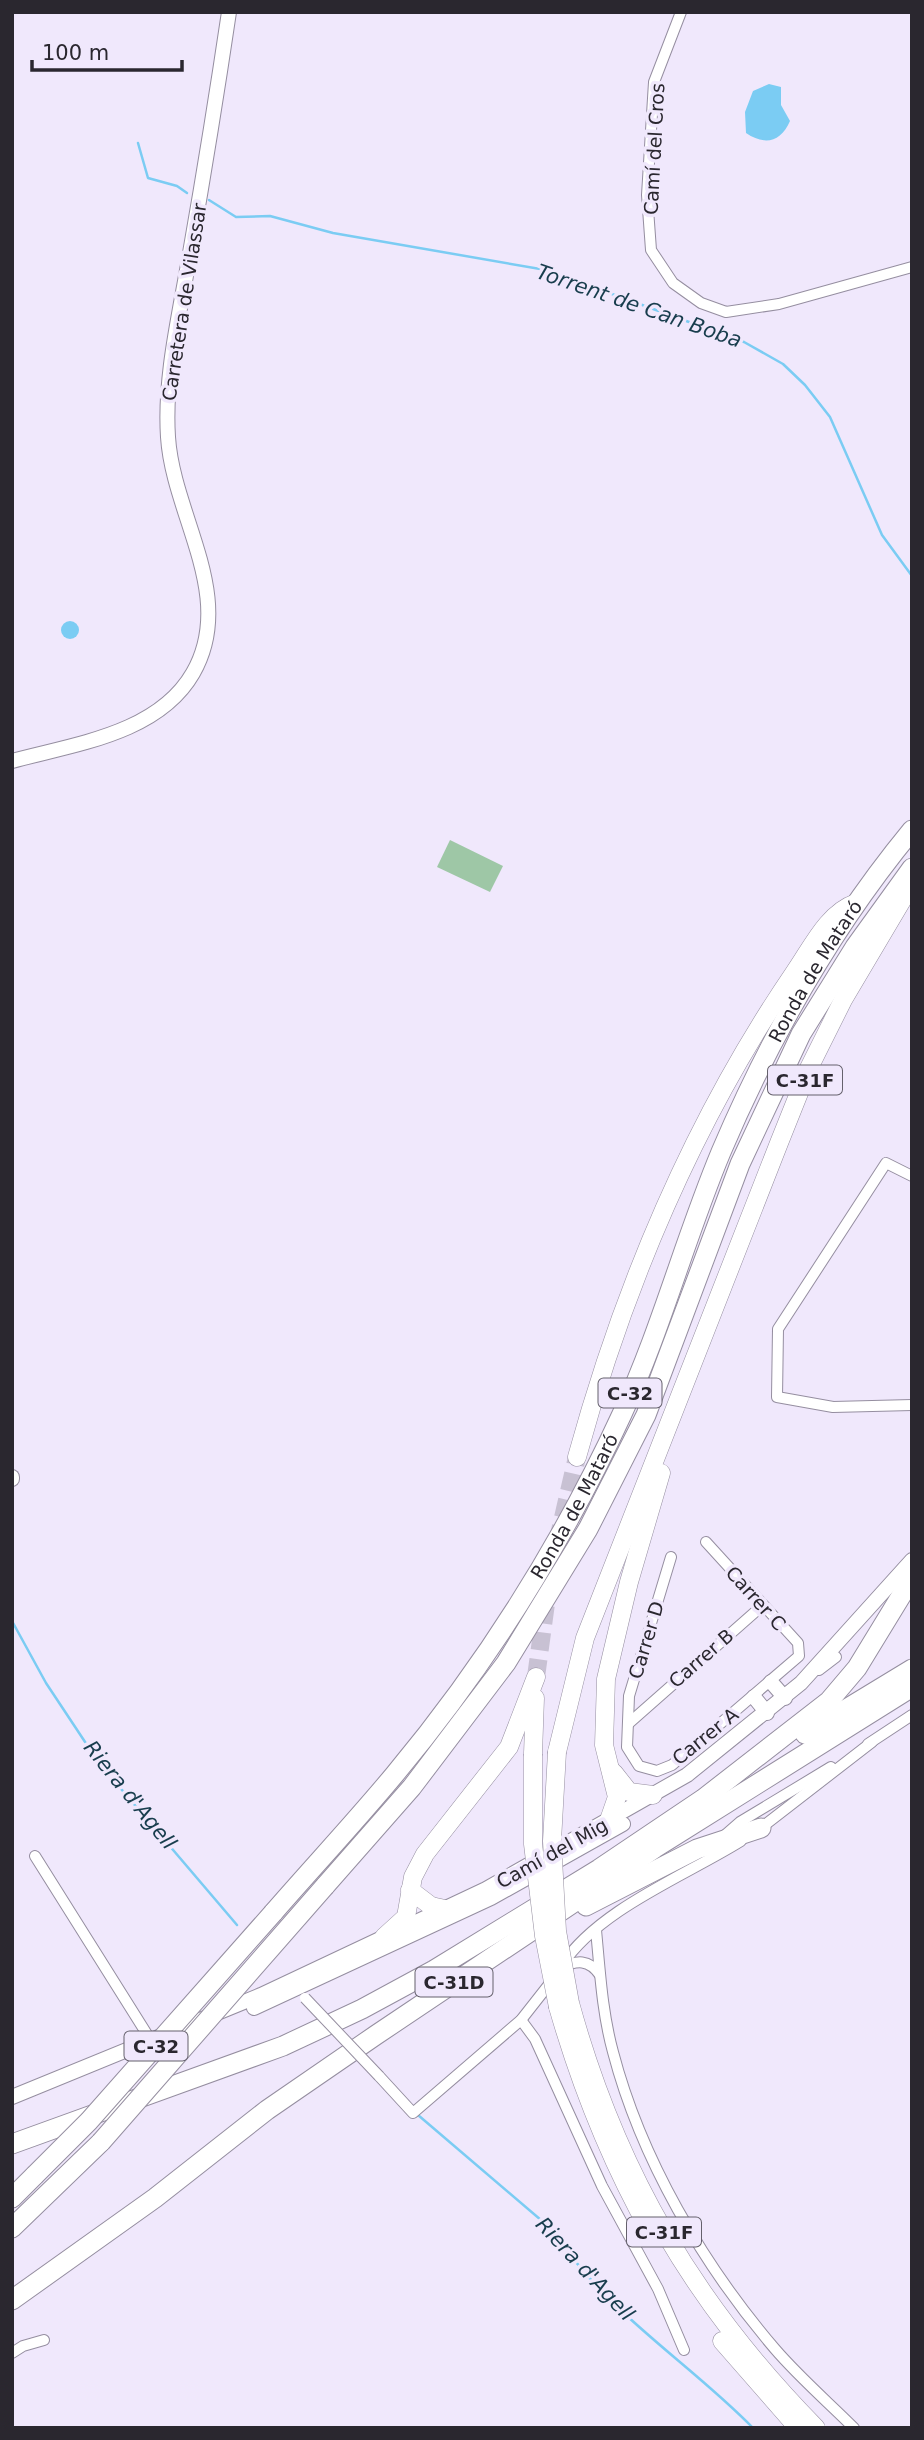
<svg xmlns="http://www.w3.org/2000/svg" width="924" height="2440" font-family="'DejaVu Sans',sans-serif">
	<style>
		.green { fill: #9ec7a6 }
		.water { fill: #7bccf3 }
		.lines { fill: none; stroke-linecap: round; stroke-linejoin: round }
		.stream { stroke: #7bccf3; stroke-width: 2.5 }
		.trunk-tunnel { stroke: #c8c1d3; stroke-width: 18; stroke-dasharray: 18 9; stroke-linecap: butt }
		.minor-casing { stroke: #958ea0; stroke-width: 12 }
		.tertiary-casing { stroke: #958ea0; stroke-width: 16 }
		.trunk-casing { stroke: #958ea0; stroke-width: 19 }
		.motorway-casing { stroke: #958ea0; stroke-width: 21 }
		.minor { stroke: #fff; stroke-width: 10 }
		.tertiary { stroke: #fff; stroke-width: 14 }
		.trunk { stroke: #fff; stroke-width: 18 }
		.motorway { stroke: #fff; stroke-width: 19 }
		.minor-bridge-casing { stroke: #958ea0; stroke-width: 12; stroke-linecap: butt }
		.trunk-bridge-casing { stroke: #958ea0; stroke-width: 19; stroke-linecap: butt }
		.motorway-bridge-casing { stroke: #958ea0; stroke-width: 21; stroke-linecap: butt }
		.minor-bridge { stroke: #fff; stroke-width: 10 }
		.trunk-bridge { stroke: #fff; stroke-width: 18 }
		.motorway-bridge { stroke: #fff; stroke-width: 19 }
		.labels { text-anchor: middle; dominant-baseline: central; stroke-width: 7; stroke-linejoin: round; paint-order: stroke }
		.shield { fill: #f0e8fc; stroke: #65616c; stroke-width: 2 }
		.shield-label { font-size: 18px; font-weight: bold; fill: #2a272f }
		.street-label { font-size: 19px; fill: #2a272f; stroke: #f0e8fc }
		.water-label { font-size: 21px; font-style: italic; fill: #183d4d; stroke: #f0e8fc }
	</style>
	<rect width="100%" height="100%" fill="#f0e8fc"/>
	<path class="green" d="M 450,840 L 503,866 L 490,892 L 437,867 Z"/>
	<g class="water">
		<path d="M 769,84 L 781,87 L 781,105 L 790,121 C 781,142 765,146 746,133 L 745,112 L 753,91 Z"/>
		<circle cx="70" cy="630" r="9"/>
	</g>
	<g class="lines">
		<g class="stream">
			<path d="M 138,143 L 148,178 L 177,186 L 187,193"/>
			<path d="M 209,200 L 236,217 L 270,216 L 333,233 L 546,270 L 744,342 L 783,364 L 805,385 L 830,417 L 882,535 L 912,576"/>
			<path d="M 12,1621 L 46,1683 L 99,1763 L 237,1925"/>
			<path d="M 418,2115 L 555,2232 C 601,2309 690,2363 753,2428"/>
		</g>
		<path class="trunk-tunnel" d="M 536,1677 L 550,1574 L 577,1457"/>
		<g class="minor-casing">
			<g id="minor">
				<path d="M 681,12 L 654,82 L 647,195 L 651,250 L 673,283 L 701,303 L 726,312 L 779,304 L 912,267"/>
				<path d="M 912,1176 L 886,1163 L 778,1329 L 777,1397 L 833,1407 L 912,1405"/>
				<path d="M 671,1557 L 629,1696 L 627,1747 L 639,1766 L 657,1771 L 672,1765 L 799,1656 L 798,1643 L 706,1542"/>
				<path d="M 819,1670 L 836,1657"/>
				<path d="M 628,1724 L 763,1605"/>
				<path d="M 868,1744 L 912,1715"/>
				<path d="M 757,1831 L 872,1742"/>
				<path d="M 724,1836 L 740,1822 L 831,1767"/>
				<path d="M 35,1856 L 150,2039"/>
				<path d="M 596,1930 C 600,1971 602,2012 613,2052 C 641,2159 703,2265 775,2349 C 799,2377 828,2402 854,2428"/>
				<path d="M 562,1965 C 599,1909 685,1876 741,1841"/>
				<path d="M 560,1968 C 577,1960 589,1959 600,1975"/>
				<path d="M 521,2020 L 535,2039 L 602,2186 L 658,2289 L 684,2350"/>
				<path d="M 379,2076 L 413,2113 L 521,2020 L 554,1978"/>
				<path d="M 12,2353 L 23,2346 L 44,2340"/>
			</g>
		</g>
		<g class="tertiary-casing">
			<g id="tertiary">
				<path d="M 12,761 C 74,744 158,734 193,673 C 237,596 173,516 168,437 C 164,376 180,313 190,253 C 204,173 217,93 229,12"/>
				<path d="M 12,1477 L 12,1479"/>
				<path d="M 771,1682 L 785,1698"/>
				<path d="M 754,1697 L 767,1713"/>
				<path d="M 254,2008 L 491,1898 L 623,1824"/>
				<path d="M 12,2097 L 261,1995 L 486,1889 L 687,1775 L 801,1683 L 912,1560"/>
			</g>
		</g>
		<g class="trunk-casing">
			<g id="trunk">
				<path d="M 577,1457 C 624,1286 694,1120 794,973 C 811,949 827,913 856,903"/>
				<path d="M 557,1752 L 585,1638 L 779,1143 L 809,1068 L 843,1000 L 910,887 L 912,876"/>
				<path d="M 533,1754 L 535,1698"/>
				<path d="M 614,1773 L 629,1792 L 653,1795"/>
				<path d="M 609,1820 L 617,1797 L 604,1745 L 606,1679 L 629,1582 L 661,1473"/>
				<path d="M 410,1890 L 431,1906 L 445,1909"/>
				<path d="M 384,1937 L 406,1917 L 413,1877 L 425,1854 L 509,1747 L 536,1677"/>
				<path d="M 570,2003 C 616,2171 694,2304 816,2428"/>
				<path d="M 558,2007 C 581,2087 610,2160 651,2233"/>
				<path d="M 722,2341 L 798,2428"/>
			</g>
		</g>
		<g class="motorway-casing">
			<g id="motorway">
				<path d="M 805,1734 L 912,1669"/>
				<path d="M 325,1886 L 412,1787 L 506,1663 L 588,1529 L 646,1415 L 740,1164 L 801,1034 L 855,947 L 912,868"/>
				<path d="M 586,1906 L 697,1849 L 761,1828"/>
				<path id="s1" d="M 273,1913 C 313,1867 356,1821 395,1774 C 485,1666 563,1542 622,1414 C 661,1330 685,1238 721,1152 C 770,1037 832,927 912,830"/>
				<path d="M 12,2144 L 283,2046 L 362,2009 L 434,1970 L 599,1869 L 703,1799 L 829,1701 L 857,1668 L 912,1578"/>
				<path d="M 12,2198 L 35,2175"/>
				<path d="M 12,2228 L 101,2142"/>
				<path d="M 12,2300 L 155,2198 L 267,2110 L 376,2035 L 655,1848 L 912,1687"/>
			</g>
		</g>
		<use href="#minor" class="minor"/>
		<use href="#tertiary" class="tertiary"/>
		<use href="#trunk" class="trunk"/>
		<use href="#motorway" class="motorway"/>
		<g class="minor-bridge-casing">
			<path id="minor-bridge" d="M 305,1998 L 379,2076"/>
		</g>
		<g class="trunk-bridge-casing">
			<g id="trunk-bridge">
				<path d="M 557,1752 L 552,1841 L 557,1931 L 570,2003"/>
				<path d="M 533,1754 L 533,1844 L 544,1936 L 558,2007"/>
			</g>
		</g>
		<g class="motorway-bridge-casing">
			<g id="motorway-bridge">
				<path d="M 101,2142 L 325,1886"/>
				<path d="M 35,2175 L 89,2121 L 273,1913"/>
			</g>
		</g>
		<use href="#minor-bridge" class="minor-bridge"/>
		<use href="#trunk-bridge" class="trunk-bridge"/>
		<use href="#motorway-bridge" class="motorway-bridge"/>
	</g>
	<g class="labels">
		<g class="shield">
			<rect x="768" y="1065.5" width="74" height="29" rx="5"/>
			<rect x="598.5" y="1378.5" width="63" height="29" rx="5"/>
			<rect x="415.5" y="1967.5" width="77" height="29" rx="5"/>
			<rect x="124.5" y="2031.5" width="63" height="29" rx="5"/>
			<rect x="627" y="2217.5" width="74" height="29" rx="5"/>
		</g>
		<g class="shield-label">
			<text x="805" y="1080">C-31F</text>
			<text x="630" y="1393">C-32</text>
			<text x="454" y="1982">C-31D</text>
			<text x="156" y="2046">C-32</text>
			<text x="664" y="2232">C-31F</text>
		</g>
		<g class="street-label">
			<text transform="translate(654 149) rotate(-87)">Camí del Cros</text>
			<text transform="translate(184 302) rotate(-81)">Carretera de Vilassar</text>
			<text stroke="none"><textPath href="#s1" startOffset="1096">Ronda de Mataró</textPath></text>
			<text stroke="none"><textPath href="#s1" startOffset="508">Ronda de Mataró</textPath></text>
			<text transform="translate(756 1598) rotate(48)">Carrer C</text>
			<text transform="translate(646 1640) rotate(-73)">Carrer D</text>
			<text transform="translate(701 1658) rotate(-41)">Carrer B</text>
			<text transform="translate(705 1736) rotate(-39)">Carrer A</text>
			<text transform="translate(552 1853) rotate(-29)">Camí del Mig</text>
		</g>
		<g class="water-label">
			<text transform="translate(639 306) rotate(19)">Torrent de Can Boba</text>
			<text transform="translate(130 1795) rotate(51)">Riera d'Agell</text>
			<text transform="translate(585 2269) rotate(47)">Riera d'Agell</text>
		</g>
	</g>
	<rect width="924" height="2440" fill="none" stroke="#2a272f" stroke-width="28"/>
	<path d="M32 60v10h150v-10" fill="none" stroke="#2a272f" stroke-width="3.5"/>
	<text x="42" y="60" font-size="21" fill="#2a272f" stroke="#f0e8fc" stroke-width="5" paint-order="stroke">100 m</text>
</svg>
